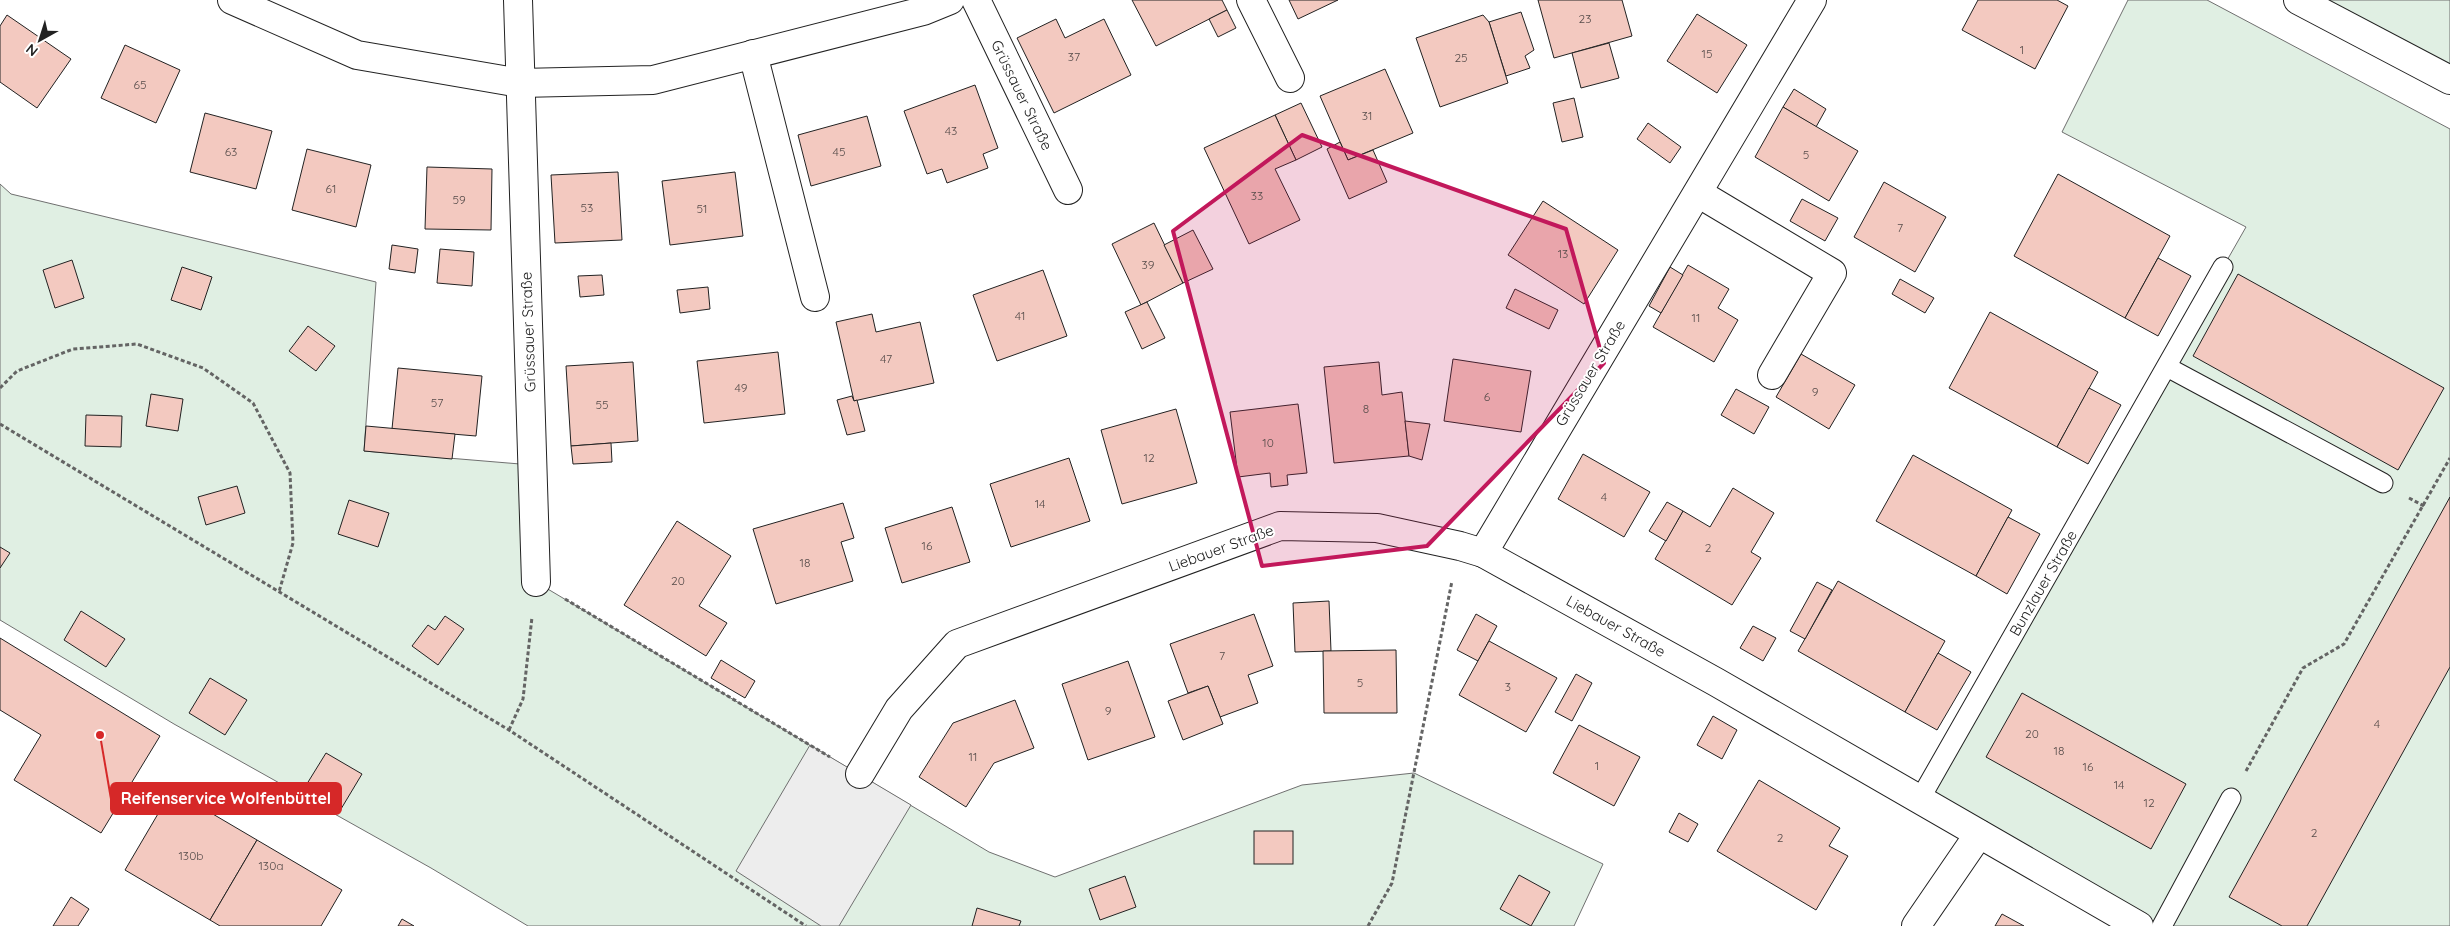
<svg xmlns="http://www.w3.org/2000/svg" width="2450" height="926" font-family="Quicksand,sans-serif">
	<style>
		.green { fill: #e0efe3; stroke: #6f6f6f }
		.parking { fill: #ededed; stroke: #6f6f6f }
		.building { fill: #f3c9c0; stroke: #222 }
		.lines { fill: none; stroke-linecap: round; stroke-linejoin: round }
		.lane-casing { stroke: #222; stroke-width: 21 }
		.street-casing { stroke: #222; stroke-width: 30 }
		.path { stroke: #646464; stroke-width: 3; stroke-dasharray: 4 2.5; stroke-linecap: butt }
		.lane { stroke: #fff; stroke-width: 19 }
		.street { stroke: #fff; stroke-width: 28 }
		.marked { fill: #c2185b; fill-opacity: 0.2; stroke: #c2185b; stroke-width: 4; stroke-linejoin: round }
		.labels { text-anchor: middle; dominant-baseline: central; stroke-width: 4; stroke-linejoin: round; paint-order: stroke }
		.number-label { font-size: 12px; fill: #564c4a }
		.street-label { font-size: 15px; fill: #222; stroke: #fff }
		.leader { fill: none; stroke: #d62828; stroke-width: 2 }
		.callout-dot { fill: #d62828; stroke: #fff; stroke-width: 2 }
		.callout { fill: #d62828; stroke: #d62828; stroke-width: 2 }
		.callout-label { font-size: 16px; text-anchor: middle; font-weight: bold; fill: #fff }
	</style>
	<rect width="100%" height="100%" fill="#fff"/>
	<g class="green">
		<path d="M 2128,0 L 2207,0 L 2450,129 L 2450,926 L 2139,926 L 1920,799 L 2246,227 L 2062,132 Z"/>
		<path d="M 2298,0 L 2450,0 L 2450,80 Z"/>
		<path d="M 0,184 L 11,194 L 376,282 L 364,451 L 532,465 L 536,582 L 989,852 L 1055,877 L 1302,785 L 1414,773 L 1603,864 L 1574,926 L 528,926 L 431,868 L 174,724 L 0,620 Z"/>
	</g>
	<path class="parking" d="M 810,745 L 911,805 L 839,926 L 821,926 L 736,871 Z"/>
	<g class="building">
		<path d="M 1132,0 L 1222,0 L 1227,10 L 1156,46 Z"/>
		<path d="M 1289,0 L 1338,0 L 1298,19 Z"/>
		<path d="M 1538,0 L 1622,0 L 1632,36 L 1554,58 Z"/>
		<path d="M 1978,0 L 2057,0 L 2068,6 L 2035,69 L 1962,30 Z"/>
		<path d="M 1227,10 L 1236,28 L 1218,37 L 1209,19 Z"/>
		<path d="M 1521,12 L 1534,50 L 1525,56 L 1530,68 L 1506,76 L 1489,22 Z"/>
		<path d="M 1697,14 L 1747,45 L 1717,93 L 1667,61 Z"/>
		<path d="M 7,15 L 71,59 L 37,108 L 0,82 L 0,26 Z"/>
		<path d="M 1483,15 L 1489,22 L 1508,83 L 1440,107 L 1416,38 Z"/>
		<path d="M 1056,19 L 1065,38 L 1104,19 L 1131,75 L 1054,113 L 1017,38 Z"/>
		<path d="M 1609,43 L 1619,78 L 1581,88 L 1572,53 Z"/>
		<path d="M 125,45 L 180,70 L 156,123 L 101,98 Z"/>
		<path d="M 1385,69 L 1413,133 L 1348,160 L 1320,96 Z"/>
		<path d="M 975,85 L 998,148 L 983,154 L 988,168 L 947,183 L 942,169 L 927,174 L 904,111 Z"/>
		<path d="M 1794,89 L 1826,109 L 1816,127 L 1783,107 Z"/>
		<path d="M 1574,98 L 1583,137 L 1562,142 L 1553,103 Z"/>
		<path d="M 1301,103 L 1322,147 L 1296,160 L 1275,115 Z"/>
		<path d="M 1783,107 L 1858,151 L 1829,201 L 1755,157 Z"/>
		<path d="M 205,113 L 272,131 L 256,189 L 190,172 Z"/>
		<path d="M 1275,115 L 1296,160 L 1275,169 L 1300,220 L 1249,244 L 1204,148 Z"/>
		<path d="M 867,116 L 881,166 L 811,186 L 798,135 Z"/>
		<path d="M 1648,123 L 1681,147 L 1670,163 L 1637,139 Z"/>
		<path d="M 1340,142 L 1348,160 L 1373,150 L 1387,182 L 1349,199 L 1327,149 Z"/>
		<path d="M 307,149 L 371,165 L 356,227 L 292,210 Z"/>
		<path d="M 427,167 L 492,169 L 491,230 L 425,229 Z"/>
		<path d="M 618,172 L 622,240 L 555,243 L 551,175 Z"/>
		<path d="M 735,172 L 743,236 L 670,245 L 662,181 Z"/>
		<path d="M 2058,174 L 2170,236 L 2125,318 L 2014,256 Z"/>
		<path d="M 1884,182 L 1946,217 L 1915,272 L 1854,237 Z"/>
		<path d="M 1802,199 L 1838,218 L 1825,241 L 1790,221 Z"/>
		<path d="M 1543,201 L 1618,250 L 1584,304 L 1508,255 Z"/>
		<path d="M 1154,223 L 1183,283 L 1141,305 L 1112,244 Z"/>
		<path d="M 1193,230 L 1213,269 L 1183,283 L 1164,245 Z"/>
		<path d="M 392,245 L 418,249 L 415,273 L 389,269 Z"/>
		<path d="M 440,249 L 474,252 L 472,286 L 437,283 Z"/>
		<path d="M 2158,258 L 2191,276 L 2158,336 L 2125,318 Z"/>
		<path d="M 72,260 L 84,298 L 55,308 L 43,270 Z"/>
		<path d="M 1688,265 L 1729,289 L 1718,308 L 1738,320 L 1714,362 L 1653,327 Z"/>
		<path d="M 182,267 L 212,277 L 201,310 L 171,300 Z"/>
		<path d="M 1670,267 L 1683,275 L 1661,313 L 1649,306 Z"/>
		<path d="M 1043,270 L 1067,336 L 997,361 L 973,295 Z"/>
		<path d="M 2238,274 L 2444,388 L 2398,470 L 2193,356 Z"/>
		<path d="M 602,275 L 604,295 L 580,297 L 578,276 Z"/>
		<path d="M 1900,279 L 1934,298 L 1925,313 L 1892,294 Z"/>
		<path d="M 708,287 L 710,309 L 680,313 L 677,290 Z"/>
		<path d="M 1515,289 L 1558,310 L 1549,329 L 1506,308 Z"/>
		<path d="M 1147,302 L 1165,338 L 1142,349 L 1125,312 Z"/>
		<path d="M 1990,312 L 2098,372 L 2057,447 L 1949,388 Z"/>
		<path d="M 872,314 L 876,332 L 920,322 L 934,383 L 854,401 L 836,322 Z"/>
		<path d="M 308,326 L 335,346 L 316,371 L 289,351 Z"/>
		<path d="M 778,352 L 785,414 L 704,423 L 697,361 Z"/>
		<path d="M 1801,354 L 1855,385 L 1829,429 L 1776,397 Z"/>
		<path d="M 1453,359 L 1531,371 L 1521,432 L 1444,421 Z"/>
		<path d="M 633,362 L 638,441 L 571,446 L 566,366 Z"/>
		<path d="M 1379,362 L 1382,395 L 1402,392 L 1409,456 L 1334,463 L 1324,367 Z"/>
		<path d="M 398,368 L 482,376 L 476,436 L 392,429 Z"/>
		<path d="M 2089,388 L 2121,405 L 2088,464 L 2057,447 Z"/>
		<path d="M 1736,389 L 1769,407 L 1754,434 L 1721,415 Z"/>
		<path d="M 151,394 L 183,399 L 178,431 L 146,426 Z"/>
		<path d="M 852,396 L 854,401 L 857,400 L 865,431 L 847,435 L 837,400 Z"/>
		<path d="M 1298,404 L 1307,473 L 1287,475 L 1288,485 L 1271,487 L 1270,473 L 1238,477 L 1230,412 Z"/>
		<path d="M 1176,409 L 1197,483 L 1122,504 L 1101,430 Z"/>
		<path d="M 86,415 L 122,416 L 121,447 L 85,446 Z"/>
		<path d="M 1405,421 L 1430,424 L 1422,460 L 1409,456 Z"/>
		<path d="M 366,426 L 455,434 L 452,459 L 364,451 Z"/>
		<path d="M 611,443 L 612,462 L 573,464 L 571,446 Z"/>
		<path d="M 1583,454 L 1650,492 L 1624,537 L 1558,499 Z"/>
		<path d="M 1913,455 L 2012,510 L 1976,576 L 1876,521 Z"/>
		<path d="M 1069,458 L 1090,521 L 1011,547 L 990,484 Z"/>
		<path d="M 237,486 L 245,513 L 206,525 L 198,497 Z"/>
		<path d="M 1733,488 L 1774,513 L 1751,552 L 1761,558 L 1732,605 L 1655,559 L 1683,511 L 1710,527 Z"/>
		<path d="M 2450,497 L 2450,667 L 2307,926 L 2282,926 L 2229,897 Z"/>
		<path d="M 349,500 L 389,513 L 378,547 L 338,534 Z"/>
		<path d="M 1667,502 L 1683,511 L 1666,541 L 1649,531 Z"/>
		<path d="M 843,503 L 854,538 L 841,542 L 853,581 L 776,604 L 753,529 Z"/>
		<path d="M 952,507 L 970,562 L 902,583 L 885,528 Z"/>
		<path d="M 2008,517 L 2040,534 L 2007,594 L 1976,576 Z"/>
		<path d="M 677,521 L 731,556 L 699,606 L 727,623 L 706,656 L 624,605 Z"/>
		<path d="M 0,547 L 10,553 L 0,568 Z"/>
		<path d="M 1838,581 L 1945,641 L 1905,712 L 1798,651 Z"/>
		<path d="M 1817,582 L 1832,590 L 1805,639 L 1790,631 Z"/>
		<path d="M 1329,601 L 1331,651 L 1295,652 L 1293,603 Z"/>
		<path d="M 81,611 L 125,639 L 106,667 L 64,640 Z"/>
		<path d="M 1254,614 L 1273,666 L 1248,675 L 1258,703 L 1220,717 L 1208,686 L 1188,693 L 1170,644 Z"/>
		<path d="M 1476,614 L 1497,626 L 1478,661 L 1457,650 Z"/>
		<path d="M 445,616 L 464,629 L 438,665 L 412,646 L 428,625 L 435,630 Z"/>
		<path d="M 1753,626 L 1776,638 L 1763,661 L 1740,648 Z"/>
		<path d="M 0,638 L 160,736 L 101,833 L 14,780 L 41,735 L 0,710 Z"/>
		<path d="M 1489,641 L 1557,678 L 1526,732 L 1459,695 Z"/>
		<path d="M 1396,650 L 1397,713 L 1324,713 L 1323,651 Z"/>
		<path d="M 1938,653 L 1971,672 L 1937,730 L 1905,712 Z"/>
		<path d="M 721,660 L 755,681 L 745,698 L 711,678 Z"/>
		<path d="M 1128,661 L 1155,737 L 1088,760 L 1062,684 Z"/>
		<path d="M 1576,674 L 1592,683 L 1572,721 L 1555,712 Z"/>
		<path d="M 210,678 L 247,700 L 225,735 L 189,713 Z"/>
		<path d="M 1208,686 L 1223,724 L 1183,740 L 1168,701 Z"/>
		<path d="M 2022,693 L 2186,784 L 2151,849 L 1986,757 Z"/>
		<path d="M 1015,700 L 1034,748 L 994,763 L 966,807 L 919,777 L 953,723 Z"/>
		<path d="M 1713,716 L 1737,730 L 1722,759 L 1697,745 Z"/>
		<path d="M 1579,725 L 1640,757 L 1614,806 L 1553,773 Z"/>
		<path d="M 326,753 L 362,774 L 341,809 L 305,787 Z"/>
		<path d="M 1759,780 L 1840,828 L 1829,846 L 1848,856 L 1816,910 L 1717,851 Z"/>
		<path d="M 172,790 L 257,840 L 210,920 L 125,870 Z"/>
		<path d="M 1679,813 L 1698,824 L 1688,842 L 1669,832 Z"/>
		<rect x="1254" y="831" width="39" height="33"/>
		<path d="M 257,840 L 342,890 L 321,926 L 220,926 L 210,920 Z"/>
		<path d="M 1519,875 L 1550,892 L 1531,926 L 1500,909 Z"/>
		<path d="M 1125,876 L 1136,907 L 1100,920 L 1089,889 Z"/>
		<path d="M 71,897 L 89,909 L 78,926 L 53,926 Z"/>
		<path d="M 977,908 L 1021,921 L 1019,926 L 972,926 Z"/>
		<path d="M 2002,914 L 2024,926 L 1995,926 Z"/>
		<path d="M 402,919 L 414,926 L 398,926 Z"/>
	</g>
	<g class="lines">
		<g class="lane-casing">
			<g id="lane">
				<path d="M 2167,367 L 2383,483"/>
				<path d="M 1920,799 L 2223,267"/>
				<path d="M 2162,926 L 2231,798"/>
			</g>
		</g>
		<g class="street-casing">
			<g id="street">
				<path d="M 232,0 L 357,55 L 520,83 L 653,80 L 923,11 L 950,0"/>
				<path d="M 518,0 L 536,582"/>
				<path d="M 976,0 L 1068,190"/>
				<path d="M 1251,0 L 1290,78"/>
				<path d="M 2298,0 L 2450,80"/>
				<path d="M 753,54 L 815,297"/>
				<path d="M 1698,193 L 1832,273 L 1772,375"/>
				<path d="M 1483,553 L 1812,0"/>
				<path d="M 860,774 L 899,709 L 957,644 L 1280,526 L 1377,528 L 1460,546 L 1483,553 L 1716,682 L 2139,926"/>
				<path d="M 1916,926 L 1979,834"/>
			</g>
		</g>
		<g class="path">
			<path d="M 0,388 L 17,371 L 73,349 L 137,344 L 203,368 L 253,403 L 290,473 L 293,543 L 279,592"/>
			<path d="M 0,424 L 509,730 L 806,926"/>
			<path d="M 2409,498 L 2424,506"/>
			<path d="M 565,599 L 830,757"/>
			<path d="M 509,730 L 523,699 L 532,617"/>
			<path d="M 2246,771 L 2303,668 L 2344,644 L 2450,458"/>
			<path d="M 1368,926 L 1392,883 L 1452,581"/>
		</g>
		<use href="#lane" class="lane"/>
		<use href="#street" class="street"/>
	</g>
	<path class="marked" d="M 1302,135 L 1566,229 L 1604,363 L 1427,546 L 1262,566 L 1173,231 Z"/>
	<g class="labels">
		<g class="number-label">
			<text x="1585" y="18">23</text>
			<text x="2022" y="49">1</text>
			<text x="1707" y="53">15</text>
			<text x="1074" y="56">37</text>
			<text x="1461" y="57">25</text>
			<text x="140" y="84">65</text>
			<text x="1367" y="115">31</text>
			<text x="951" y="130">43</text>
			<text x="231" y="151">63</text>
			<text x="839" y="151">45</text>
			<text x="1806" y="154">5</text>
			<text x="331" y="188">61</text>
			<text x="1257" y="195">33</text>
			<text x="459" y="199">59</text>
			<text x="587" y="207">53</text>
			<text x="702" y="208">51</text>
			<text x="1900" y="227">7</text>
			<text x="1563" y="253">13</text>
			<text x="1148" y="264">39</text>
			<text x="1020" y="315">41</text>
			<text x="1696" y="317">11</text>
			<text x="886" y="358">47</text>
			<text x="741" y="387">49</text>
			<text x="1815" y="391">9</text>
			<text x="1487" y="396">6</text>
			<text x="437" y="402">57</text>
			<text x="602" y="404">55</text>
			<text x="1366" y="408">8</text>
			<text x="1268" y="442">10</text>
			<text x="1149" y="457">12</text>
			<text x="1604" y="496">4</text>
			<text x="1040" y="503">14</text>
			<text x="927" y="545">16</text>
			<text x="1708" y="547">2</text>
			<text x="805" y="562">18</text>
			<text x="678" y="580">20</text>
			<text x="1222" y="655">7</text>
			<text x="1360" y="682">5</text>
			<text x="1508" y="686">3</text>
			<text x="1108" y="710">9</text>
			<text x="2377" y="723">4</text>
			<text x="2032" y="733">20</text>
			<text x="2059" y="750">18</text>
			<text x="973" y="756">11</text>
			<text x="1597" y="765">1</text>
			<text x="2088" y="766">16</text>
			<text x="2119" y="784">14</text>
			<text x="2149" y="802">12</text>
			<text x="2314" y="832">2</text>
			<text x="1780" y="837">2</text>
			<text x="191" y="855">130b</text>
			<text x="271" y="865">130a</text>
		</g>
		<g class="street-label">
			<text transform="translate(1022 95) rotate(64)">Grüssauer Straße</text>
			<text transform="translate(528 332) rotate(-92)">Grüssauer Straße</text>
			<text transform="translate(1590 373) rotate(-59)">Grüssauer Straße</text>
			<text transform="translate(1221 548) rotate(-20)">Liebauer Straße</text>
			<text transform="translate(2043 583) rotate(-60)">Bunzlauer Straße</text>
			<text transform="translate(1616 626) rotate(29)">Liebauer Straße</text>
		</g>
	</g>
	<path class="leader" d="M100 735L111 799"/>
	<circle class="callout-dot" cx="100" cy="735" r="5"/>
	<rect class="callout" x="111" y="783" width="230" height="31" rx="5"/>
	<g class="callout-label">
		<text x="226" y="804">Reifenservice Wolfenbüttel</text>
	</g>
	<g transform="translate(40 40) rotate(219)" stroke="#ffffff" stroke-width="4" paint-order="stroke">
	<path d="M0-4L9 19L0 12L-9 19Z" fill="#222222"/>
	<text y="-8" font-size="14" font-weight="bold" text-anchor="middle" fill="#222222">N</text>
	</g>
</svg>
